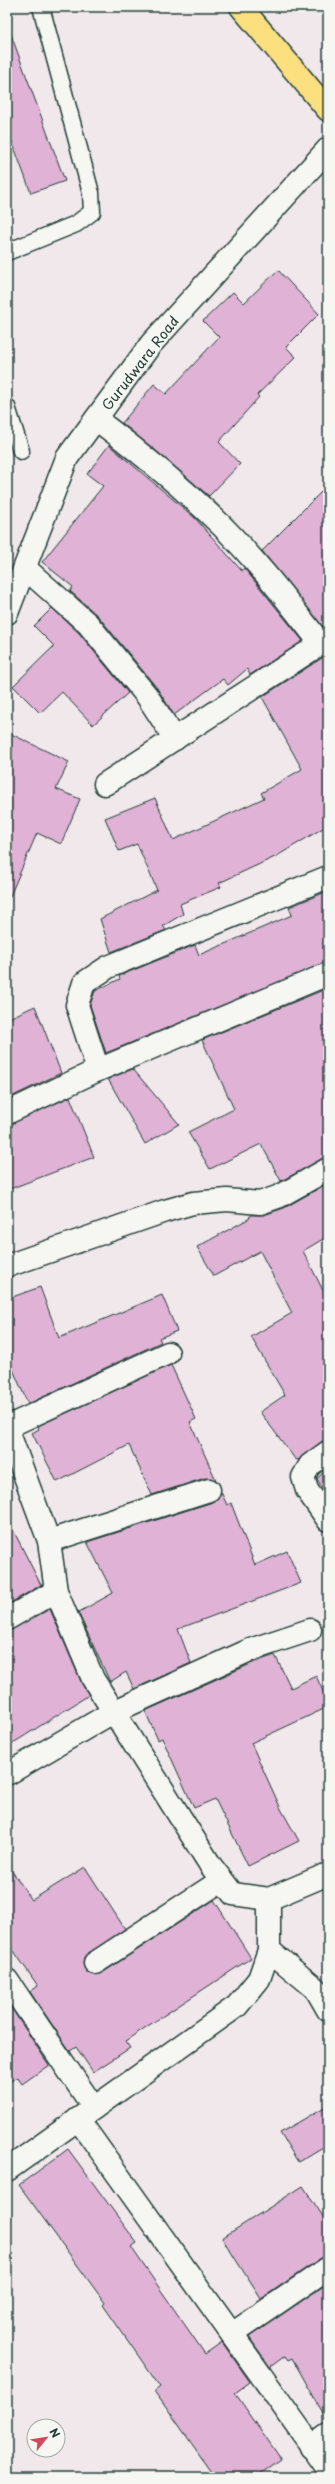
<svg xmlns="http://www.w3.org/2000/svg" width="335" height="2484" font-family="'Playpen Sans',sans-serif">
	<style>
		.building { fill: #dfb2d6; stroke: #1f3d34 }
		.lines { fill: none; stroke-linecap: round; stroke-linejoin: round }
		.lane-casing { stroke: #1f3d34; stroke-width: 19 }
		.street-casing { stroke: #1f3d34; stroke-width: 25 }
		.primary-casing { stroke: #1f3d34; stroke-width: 25 }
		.lane { stroke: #f6f6f2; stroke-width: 16 }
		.street { stroke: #f6f6f2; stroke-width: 22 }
		.primary { stroke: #fce080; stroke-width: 22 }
		.labels { text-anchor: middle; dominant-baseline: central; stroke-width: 3.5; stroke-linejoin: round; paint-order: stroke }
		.street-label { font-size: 14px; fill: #1f3d34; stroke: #f6f6f2 }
	</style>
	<rect width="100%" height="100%" fill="#f1e8ec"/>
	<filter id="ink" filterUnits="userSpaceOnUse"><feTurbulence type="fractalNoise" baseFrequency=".025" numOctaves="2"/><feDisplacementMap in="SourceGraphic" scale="8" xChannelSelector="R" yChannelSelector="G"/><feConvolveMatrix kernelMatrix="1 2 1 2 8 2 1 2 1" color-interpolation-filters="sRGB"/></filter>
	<g filter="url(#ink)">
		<g class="building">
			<path d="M 10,32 L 65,181 L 31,193 L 7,128 L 7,33 Z"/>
			<path d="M 278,270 L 319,314 L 286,347 L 296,357 L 257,395 L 259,397 L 219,442 L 240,464 L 209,496 L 122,423 L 154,384 L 166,394 L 219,337 L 203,321 L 233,292 L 244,303 Z"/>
			<path d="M 109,445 L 195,518 L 242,571 L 244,568 L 303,641 L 250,675 L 247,669 L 228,685 L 223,679 L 174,715 L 157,688 L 98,616 L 70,591 L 73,587 L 42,562 L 103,486 L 87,474 Z"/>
			<path d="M 328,485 L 328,627 L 324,628 L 262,551 Z"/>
			<path d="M 52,608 L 79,633 L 128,693 L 93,725 L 62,692 L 40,713 L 13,686 L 54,646 L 34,626 Z"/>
			<path d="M 328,654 L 328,825 L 277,856 L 219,883 L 221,887 L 180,904 L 183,914 L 163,926 L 166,930 L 111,952 L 100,919 L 157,890 L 137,844 L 119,851 L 105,818 L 155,798 L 173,840 L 264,798 L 261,793 L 302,769 L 262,697 Z"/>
			<path d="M 7,732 L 69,762 L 56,789 L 80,799 L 61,844 L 37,833 L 7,903 Z"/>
			<path d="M 328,891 L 328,962 L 106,1053 L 90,1005 L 95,991 L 120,979 L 119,976 L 195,945 L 199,955 L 292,915 L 289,907 Z"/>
			<path d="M 328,988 L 328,1157 L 281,1181 L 261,1144 L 210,1169 L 188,1132 L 234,1109 L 202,1040 Z"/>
			<path d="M 35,1006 L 61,1073 L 7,1099 L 7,1019 Z"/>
			<path d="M 133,1069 L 179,1124 L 145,1144 L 108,1079 Z"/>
			<path d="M 70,1097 L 94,1157 L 7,1190 L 7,1125 Z"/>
			<path d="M 328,1183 L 328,1236 L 303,1251 L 328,1300 L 328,1440 L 321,1442 L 298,1460 L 295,1459 L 260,1412 L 285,1395 L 251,1337 L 292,1313 L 260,1251 L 214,1276 L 197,1247 L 250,1218 L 249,1217 L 252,1215 L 264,1215 L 284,1208 Z"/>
			<path d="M 40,1287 L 59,1338 L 162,1295 L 177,1331 L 159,1338 L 161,1342 L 28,1404 L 7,1356 L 7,1299 Z"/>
			<path d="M 171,1365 L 196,1419 L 190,1422 L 216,1480 L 205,1478 L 152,1495 L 129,1445 L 57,1482 L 32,1433 L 39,1429 L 38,1426 Z"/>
			<path d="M 328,1467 L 328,1497 L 317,1479 Z"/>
			<path d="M 221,1492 L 227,1505 L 231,1503 L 255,1565 L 287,1551 L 301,1583 L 178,1629 L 191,1663 L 134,1689 L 126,1672 L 110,1682 L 77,1610 L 79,1612 L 113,1593 L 87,1542 L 213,1502 L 218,1498 Z"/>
			<path d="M 7,1518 L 41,1585 L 7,1605 Z"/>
			<path d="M 50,1609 L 82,1684 L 89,1695 L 7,1747 L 7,1631 Z"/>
			<path d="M 275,1655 L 291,1688 L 316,1676 L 328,1702 L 328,1707 L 251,1743 L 281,1809 L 299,1841 L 248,1866 L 215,1799 L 194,1808 L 162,1738 L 158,1740 L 145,1711 L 255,1662 Z"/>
			<path d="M 7,1864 L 32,1900 L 85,1867 L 125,1929 L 84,1957 L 83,1964 L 90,1974 L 102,1973 L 214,1900 L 251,1958 L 125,2041 L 130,2048 L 93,2072 L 76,2047 L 70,2051 L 30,1992 L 38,1986 L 7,1941 Z"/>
			<path d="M 10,2006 L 49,2065 L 22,2084 L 17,2077 L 7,2083 L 7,2008 Z"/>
			<path d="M 328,2105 L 328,2144 L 298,2162 L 280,2133 Z"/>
			<path d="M 68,2149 L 137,2243 L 131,2247 L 205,2354 L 222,2342 L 250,2382 L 235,2393 L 281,2459 L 256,2477 L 215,2477 L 155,2391 L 160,2387 L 103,2305 L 105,2303 L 19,2185 Z"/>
			<path d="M 303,2186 L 328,2224 L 328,2256 L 321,2258 L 261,2299 L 222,2238 Z"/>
			<path d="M 328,2283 L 328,2422 L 292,2358 L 288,2360 L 285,2356 L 270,2367 L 249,2337 Z"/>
		</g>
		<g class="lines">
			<g class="lane-casing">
				<g id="lane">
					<path d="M 7,252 L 76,224 L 92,212 L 91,193 L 41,7"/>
					<path d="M 7,407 L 21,451"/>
				</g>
			</g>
			<g class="street-casing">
				<g id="street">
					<path d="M 96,419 C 140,452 182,487 221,525 C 258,562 289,603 321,644"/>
					<path d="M 25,568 L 88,624 L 147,696 L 175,739"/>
					<path d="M 7,613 L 67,458 L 151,344 L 328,149"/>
					<path d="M 105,784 L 328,639"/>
					<path d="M 328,877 L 108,967 L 84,983 L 77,1005 L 98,1070 L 328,974"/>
					<path d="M 7,1113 L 98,1070"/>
					<path d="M 7,1266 L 165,1211 L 193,1203 L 227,1200 L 260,1203 L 280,1196 L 328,1169"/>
					<path d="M 7,1427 L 168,1353"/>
					<path d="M 7,1428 L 49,1541 L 56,1591 L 93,1679 L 211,1866 L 233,1894 L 269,1899 L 328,1874"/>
					<path d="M 328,1452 L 310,1465 L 303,1477 L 307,1490 L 328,1520"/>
					<path d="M 49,1541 L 209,1490"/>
					<path d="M 7,1619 L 56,1591"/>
					<path d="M 9,1773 L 113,1712 L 250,1650 L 310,1630"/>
					<path d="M 269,1950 L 316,1989 L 328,2010"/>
					<path d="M 95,1963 L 222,1880"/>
					<path d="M 7,1980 L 94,2108"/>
					<path d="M 78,2119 L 328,2469"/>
					<path d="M 7,2170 L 237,2006 L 259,1979 L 269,1950 L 269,1899"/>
					<path d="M 232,2334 L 328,2268"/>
					<path d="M 311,2447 L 328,2435"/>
				</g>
			</g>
			<g class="primary-casing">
				<path id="primary" d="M 241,7 L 328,110"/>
			</g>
			<use href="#lane" class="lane"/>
			<use href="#street" class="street"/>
			<use href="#primary" class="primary"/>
		</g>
	</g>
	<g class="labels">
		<g class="street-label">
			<text transform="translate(140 363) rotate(-52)">Gurudwara Road</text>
		</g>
	</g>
	<rect width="335" height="2484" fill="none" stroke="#f6f6f2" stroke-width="24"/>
	<rect x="12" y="12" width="311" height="2460" fill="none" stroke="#1f3d34" stroke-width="1.5" filter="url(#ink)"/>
	<g transform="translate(46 2438) rotate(60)"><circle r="19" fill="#f6f6f2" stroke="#a0aca6"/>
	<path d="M0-3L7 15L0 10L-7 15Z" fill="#d1495b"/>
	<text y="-6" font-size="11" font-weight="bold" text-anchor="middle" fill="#1f3d34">N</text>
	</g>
</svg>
